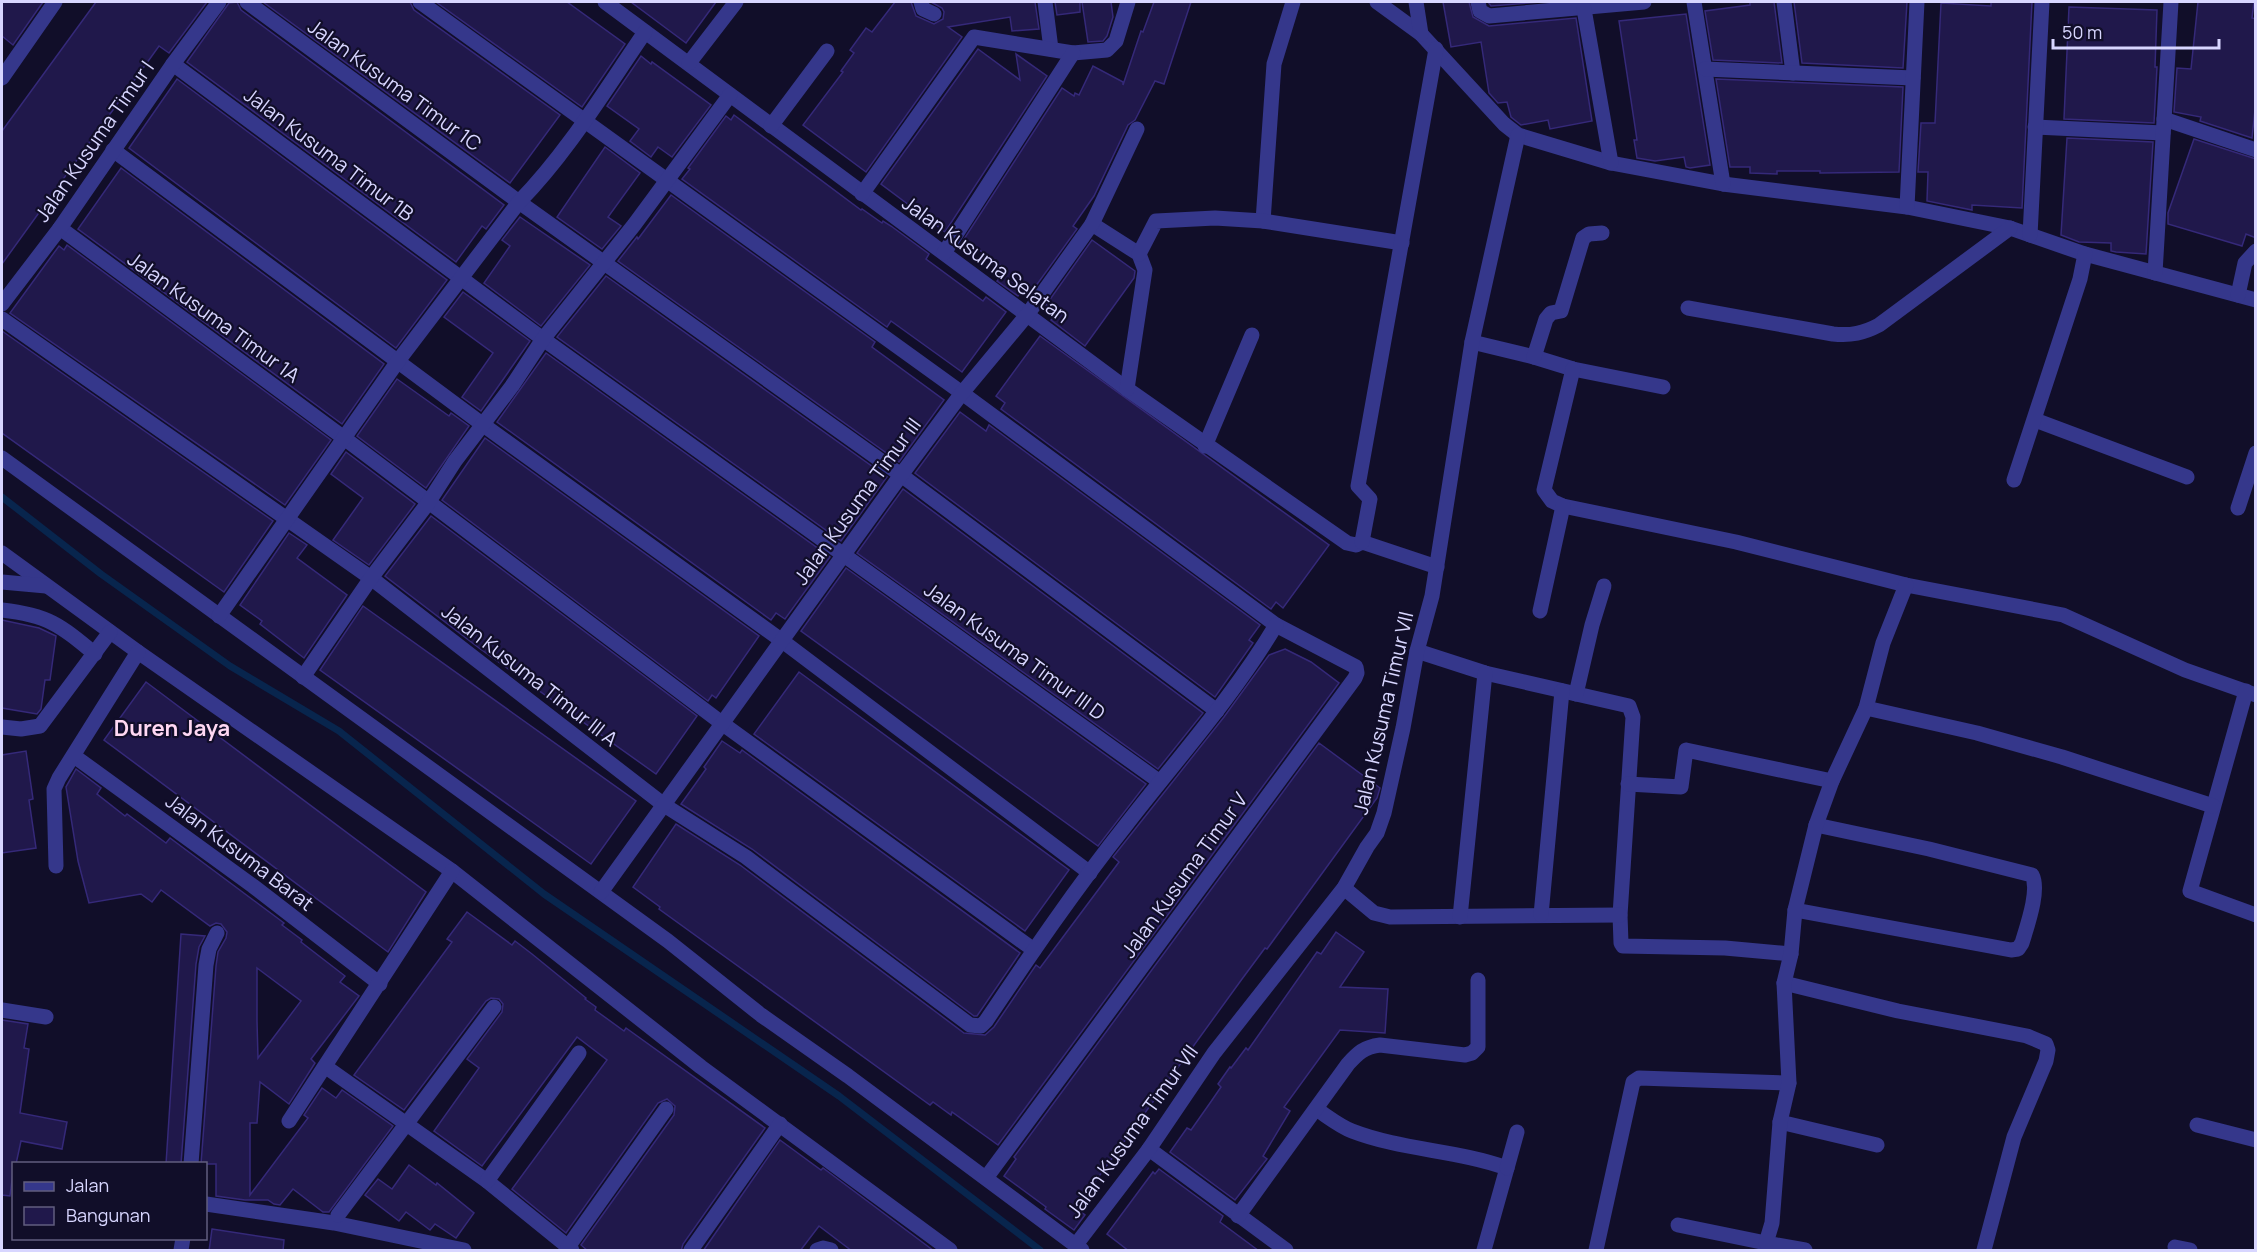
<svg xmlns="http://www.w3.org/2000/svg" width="2257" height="1252" font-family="Manrope,sans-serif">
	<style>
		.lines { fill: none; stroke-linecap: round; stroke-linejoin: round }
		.stream { stroke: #08254d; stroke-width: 7 }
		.building { fill: #20184b; stroke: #352979; stroke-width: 1.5; fill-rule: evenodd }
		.minor { stroke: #35378b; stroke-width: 15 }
		.labels { text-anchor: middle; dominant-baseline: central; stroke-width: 4.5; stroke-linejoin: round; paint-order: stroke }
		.street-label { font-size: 20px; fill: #d8d6ff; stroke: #110e29 }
		.quarter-label { font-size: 22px; font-weight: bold; fill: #ffd8f3; stroke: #110e29 }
	</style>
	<rect width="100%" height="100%" fill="#110e29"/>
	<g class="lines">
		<path class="stream" d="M 2,497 L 101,574 L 230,666 L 339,731 L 544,894 L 839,1096 L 1040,1250"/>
	</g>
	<g class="building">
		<path d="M 2,2 L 43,2 L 13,45 L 2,36 Z"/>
		<path d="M 96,2 L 207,2 L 169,53 L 159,46 L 2,264 L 2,131 Z"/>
		<path d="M 263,2 L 410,2 L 414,10 L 560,115 L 510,183 Z"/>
		<path d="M 436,2 L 567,2 L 625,44 L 582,107 Z"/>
		<path d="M 631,2 L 716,2 L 686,43 Z"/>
		<path d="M 895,2 L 911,2 L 916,16 L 934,24 L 943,19 L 944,12 L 942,8 L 931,2 L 1035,2 L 1039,29 L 1012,31 L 1010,17 L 948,27 L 962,37 L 866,172 L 803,125 L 843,72 L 841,71 L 854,53 L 850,50 L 866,28 L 872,32 Z"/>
		<path d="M 1055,2 L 1080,2 L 1080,12 L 1057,15 Z"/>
		<path d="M 1082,2 L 1111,2 L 1113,17 L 1107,36 L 1103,41 L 1088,42 Z"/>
		<path d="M 1154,2 L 1191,2 L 1164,84 L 1155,81 L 1135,120 L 1128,125 L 1094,196 L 1073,226 L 1077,229 L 1030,294 L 1022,290 L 1018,296 L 997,281 L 1006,269 L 964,239 L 1062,88 L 1074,96 L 1075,93 L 1079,95 L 1093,66 L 1123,82 L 1123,85 L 1141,31 L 1143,32 Z"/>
		<path d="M 1443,2 L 1469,2 L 1473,17 L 1489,26 L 1576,18 L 1592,121 L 1550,129 L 1548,120 L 1521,125 L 1511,117 L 1507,102 L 1498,103 L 1489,93 L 1481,42 L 1451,47 Z"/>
		<path d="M 1488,2 L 1541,2 L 1491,6 Z"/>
		<path d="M 1750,2 L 1774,2 L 1782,63 L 1713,60 L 1705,11 L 1750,5 Z"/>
		<path d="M 1794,2 L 1907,2 L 1903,68 L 1802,63 Z"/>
		<path d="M 1991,2 L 2032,2 L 2022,208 L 1972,205 L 1972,210 L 1927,201 L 1928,172 L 1918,172 L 1921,123 L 1935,123 L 1941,3 L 1991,6 Z"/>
		<path d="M 2198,2 L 2254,2 L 2252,18 L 2256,19 L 2256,100 L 2252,138 L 2200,121 L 2201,117 L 2174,112 L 2177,68 L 2191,69 Z"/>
		<path d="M 229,3 L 237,2 L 241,10 L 504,205 L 486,229 L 482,226 L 456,262 L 187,62 Z"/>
		<path d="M 2069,7 L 2157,10 L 2155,67 L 2157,67 L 2154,123 L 2064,119 Z"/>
		<path d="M 1686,14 L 1710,165 L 1690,168 L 1686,167 L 1684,157 L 1655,161 L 1637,158 L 1634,140 L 1637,140 L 1619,21 Z"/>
		<path d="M 978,49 L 1020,80 L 1016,54 L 1047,76 L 945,232 L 881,184 Z"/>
		<path d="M 641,56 L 651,64 L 652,62 L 711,105 L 672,157 L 658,147 L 651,157 L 630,141 L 639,129 L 607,106 Z"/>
		<path d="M 177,79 L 447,280 L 396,348 L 129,148 Z"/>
		<path d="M 1716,79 L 1903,87 L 1899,172 L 1820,173 L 1820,171 L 1777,171 L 1777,174 L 1750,173 L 1750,167 L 1730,167 Z"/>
		<path d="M 734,115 L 861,210 L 862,209 L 882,223 L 883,221 L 891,226 L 929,254 L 926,259 L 983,301 L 986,297 L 1006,312 L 962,372 L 891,321 L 887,327 L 682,179 L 690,169 L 688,168 L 726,116 L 731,120 Z"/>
		<path d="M 2067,138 L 2153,142 L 2146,254 L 2116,252 L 2111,251 L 2111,243 L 2079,242 L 2061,235 Z"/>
		<path d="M 2194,139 L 2256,159 L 2256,238 L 2246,234 L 2242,246 L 2168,224 L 2168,213 Z"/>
		<path d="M 605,147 L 640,173 L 608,217 L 621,226 L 602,249 L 557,217 Z"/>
		<path d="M 121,168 L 384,364 L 342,424 L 78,229 Z"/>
		<path d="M 671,195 L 875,342 L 872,347 L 944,400 L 899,462 L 618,261 L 637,237 L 638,239 Z"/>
		<path d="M 520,217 L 590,265 L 541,326 L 484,283 L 510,246 L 502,240 Z"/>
		<path d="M 1092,240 L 1135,271 L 1134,278 L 1085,346 L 1051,320 L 1056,313 L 1046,305 Z"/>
		<path d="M 67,245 L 331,440 L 285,505 L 10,313 L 59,246 L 64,250 Z"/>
		<path d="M 606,276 L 887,477 L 841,541 L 557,337 Z"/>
		<path d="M 463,292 L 530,341 L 481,411 L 462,397 L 493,353 L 444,317 Z"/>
		<path d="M 2,331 L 273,521 L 224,592 L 2,433 Z"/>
		<path d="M 1040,336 L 1329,545 L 1283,608 L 1276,602 L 1271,609 L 1001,409 L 1005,403 L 996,396 Z"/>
		<path d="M 546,353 L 830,557 L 785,619 L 776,613 L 771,620 L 497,422 Z"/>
		<path d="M 397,379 L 449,416 L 451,413 L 469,426 L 426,488 L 357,436 Z"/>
		<path d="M 960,412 L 986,431 L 989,425 L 1260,625 L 1249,640 L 1253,643 L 1215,697 L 915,473 Z"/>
		<path d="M 485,438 L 759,636 L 716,698 L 712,695 L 708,701 L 442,500 Z"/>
		<path d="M 346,452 L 415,504 L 369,565 L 333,540 L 363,498 L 331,474 Z"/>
		<path d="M 903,489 L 1203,713 L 1158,769 L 857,553 Z"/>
		<path d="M 431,516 L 697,716 L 656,774 L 479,648 L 385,576 Z"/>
		<path d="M 289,533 L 307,545 L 297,558 L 347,595 L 304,658 L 260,624 L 262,621 L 240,605 Z"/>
		<path d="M 846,568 L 1146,784 L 1098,846 L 801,631 Z"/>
		<path d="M 363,606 L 636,801 L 591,864 L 320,670 Z"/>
		<path d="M 2,620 L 39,628 L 56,636 L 50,680 L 45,680 L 41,709 L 37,714 L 2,708 Z"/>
		<path d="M 1285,649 L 1311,662 L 1339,683 L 998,1145 L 952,1112 L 951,1115 L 933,1102 L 930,1105 L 659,909 L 660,907 L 633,887 L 676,824 L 740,865 L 964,1033 L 985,1035 L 994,1027 L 1036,965 L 1040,968 L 1063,937 L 1119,862 L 1113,857 L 1224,717 L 1269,655 Z"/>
		<path d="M 799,672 L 1069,870 L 1025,931 L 754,734 Z"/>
		<path d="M 146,682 L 426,892 L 388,952 L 104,740 Z"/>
		<path d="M 722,741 L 740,753 L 742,750 L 1020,953 L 977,1016 L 974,1016 L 752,849 L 681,804 L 706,769 L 704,767 Z"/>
		<path d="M 1319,743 L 1380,788 L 1377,798 L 1267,949 L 1265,948 L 1242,979 L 1076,1208 L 1085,1215 L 1074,1230 L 1045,1209 L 1046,1207 L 1004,1176 L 1016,1159 L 1014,1157 Z"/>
		<path d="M 26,751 L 33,799 L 29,800 L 36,848 L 2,853 L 2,755 Z"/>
		<path d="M 76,769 L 101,788 L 97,794 L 125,816 L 127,814 L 166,843 L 170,838 L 284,923 L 282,925 L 302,940 L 301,942 L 345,976 L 340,982 L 359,996 L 311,1059 L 315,1063 L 289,1104 L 260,1082 L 257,1123 L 250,1123 L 250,1195 L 308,1118 L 304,1115 L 322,1088 L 336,1098 L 342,1090 L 393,1126 L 329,1212 L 323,1212 L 293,1189 L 280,1205 L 274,1204 L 268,1200 L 245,1200 L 216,1196 L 216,1164 L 201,1164 L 216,966 L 218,952 L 226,938 L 227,932 L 221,924 L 216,923 L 210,926 L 161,890 L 152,902 L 141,894 L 89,903 L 78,861 L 66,787 ZM 257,968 L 301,1001 L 258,1058 L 257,1021 Z"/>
		<path d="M 467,912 L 512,945 L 515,941 L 532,954 L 586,998 L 585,999 L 596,1007 L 595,1010 L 624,1031 L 626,1028 L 765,1128 L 683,1244 L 681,1251 L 588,1251 L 581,1245 L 674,1115 L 675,1106 L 667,1099 L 658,1103 L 566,1233 L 512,1189 L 607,1060 L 577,1037 L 482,1166 L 434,1131 L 479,1068 L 467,1059 L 502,1012 L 503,1004 L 499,999 L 491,998 L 486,1001 L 404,1110 L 354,1075 L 452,942 L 447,939 Z"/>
		<path d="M 1336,932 L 1364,952 L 1340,987 L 1388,989 L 1385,1033 L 1340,1030 L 1284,1107 L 1290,1111 L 1263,1156 L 1267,1159 L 1235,1200 L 1170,1152 L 1187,1128 L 1191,1130 L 1210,1103 L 1221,1087 L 1218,1084 L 1230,1067 L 1231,1068 L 1246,1048 L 1248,1050 L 1317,952 L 1321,954 Z"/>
		<path d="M 181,934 L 205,936 L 199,947 L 196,964 L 181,1164 L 166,1164 Z"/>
		<path d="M 2,1020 L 28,1024 L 24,1048 L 29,1049 L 20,1113 L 67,1122 L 62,1149 L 21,1141 L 16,1164 L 14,1164 L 10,1196 L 2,1195 Z"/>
		<path d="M 780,1140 L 821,1170 L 823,1168 L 934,1251 L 852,1251 L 819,1226 L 800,1251 L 703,1251 Z"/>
		<path d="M 409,1165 L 436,1185 L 437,1183 L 474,1213 L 456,1238 L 435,1224 L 430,1230 L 406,1212 L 399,1221 L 365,1195 L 378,1179 L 392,1189 Z"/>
		<path d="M 1159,1169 L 1223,1216 L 1220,1222 L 1259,1251 L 1129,1251 L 1107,1234 L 1153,1172 L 1155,1174 Z"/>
		<path d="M 212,1229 L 284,1240 L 283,1251 L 209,1251 Z"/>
	</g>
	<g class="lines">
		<g class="minor">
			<path d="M 247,2 L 519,202 L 901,475 L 1217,711"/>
			<path d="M 420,2 L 962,393 L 1276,625 L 1356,667 L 1357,673 L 1355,678 L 986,1178"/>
			<path d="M 605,2 L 1127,389 L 1347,543 L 1356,545 L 1362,542 L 1437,567"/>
			<path d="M 921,2 L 923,9 L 934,14"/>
			<path d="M 1045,2 L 1051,49"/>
			<path d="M 1377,2 L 1421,34 L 1504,124 L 1518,135 L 1611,163 L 1723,184 L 1907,207 L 2010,228 L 2085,254 L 2256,300"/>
			<path d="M 1416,2 L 1421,34"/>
			<path d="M 1478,2 L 1480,11 L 1489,16 L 1644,2"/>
			<path d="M 1694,2 L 1723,184"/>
			<path d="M 1784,2 L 1793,73"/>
			<path d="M 1584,9 L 1611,163"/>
			<path d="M 689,63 L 736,2"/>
			<path d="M 173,64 L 543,339 L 1160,782"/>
			<path d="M 1705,69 L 1913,78"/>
			<path d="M 2,78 L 55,2"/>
			<path d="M 2164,119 L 2256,150"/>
			<path d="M 771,126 L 827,51"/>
			<path d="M 2035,127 L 2163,133"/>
			<path d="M 113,150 L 482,424 L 781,640 L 1090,873"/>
			<path d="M 862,194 L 974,37 L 1073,53 L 1107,50 L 1116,41 L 1128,2"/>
			<path d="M 1907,207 L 1917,2"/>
			<path d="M 1263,221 L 1274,64 L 1293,2"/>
			<path d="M 1092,224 L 1139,254 L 1145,270 L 1127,389"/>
			<path d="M 60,228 L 344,438 L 723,724 L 1034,950"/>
			<path d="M 2030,235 L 2042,2"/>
			<path d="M 944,253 L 1073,53"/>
			<path d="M 1139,254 L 1156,221 L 1215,218 L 1263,221 L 1402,243"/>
			<path d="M 2155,273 L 2171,2"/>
			<path d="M 2238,295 L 2245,263 L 2256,251"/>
			<path d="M 2,304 L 60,228 L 173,64 L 219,2"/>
			<path d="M 1688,308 L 1833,334 C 1851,336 1864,333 1879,325 L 2010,228"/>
			<path d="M 2,319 L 371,578 L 664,805 L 746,857 L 970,1025 L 981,1026 L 986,1021 C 1031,954 1076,888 1126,825 C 1177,759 1233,697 1276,625"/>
			<path d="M 1472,342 L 1534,357 L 1573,369 L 1663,387"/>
			<path d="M 1534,357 L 1546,319 L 1551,313 L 1561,311 L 1583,238 L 1589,234 L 1602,233"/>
			<path d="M 1573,369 L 1544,490 L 1552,501 L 1563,506 L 1736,542 L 1906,585 L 2063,615 L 2185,670 L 2256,695"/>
			<path d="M 2035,420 L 2187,477"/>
			<path d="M 1205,446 L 1252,335"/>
			<path d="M 2,458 L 668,941 L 761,1015 L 848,1076 L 1082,1250"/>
			<path d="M 2014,480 L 2080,279 L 2085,254"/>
			<path d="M 2238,508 L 2256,453"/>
			<path d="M 1362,542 L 1370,499 L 1358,486 L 1436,49"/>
			<path d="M 2,553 L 138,652 L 452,871 L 701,1067 L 950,1250"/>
			<path d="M 2,582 L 46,586"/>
			<path d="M 2,610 C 48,615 60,625 95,654"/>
			<path d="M 1540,611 L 1563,506"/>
			<path d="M 219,616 L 398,361 L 519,202 C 568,152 605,90 645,32"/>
			<path d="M 1417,651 L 1485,673 L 1629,706 L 1633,717 L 1620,915 L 1621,943 L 1623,946 L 1725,948 L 1791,954"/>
			<path d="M 303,677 L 371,578 L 428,503 L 455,461 L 512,386 L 543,339 L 634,225 L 730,95"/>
			<path d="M 2246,691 L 2190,891 L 2256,915"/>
			<path d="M 1576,694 L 1592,625 L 1604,586"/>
			<path d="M 1866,708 L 1977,733 L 2062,757 L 2213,806"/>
			<path d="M 2,727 L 21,729 L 40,726 L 110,632"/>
			<path d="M 74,756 L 253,886 L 380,984"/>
			<path d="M 1628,784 L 1681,787 L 1686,750 L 1832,781"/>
			<path d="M 56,866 L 54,789 L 59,778 L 138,652"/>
			<path d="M 1344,888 L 1374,913 L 1390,917 L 1620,915"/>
			<path d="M 601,892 L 901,475 L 962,393 L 1027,315 L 1092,224 L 1137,129"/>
			<path d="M 1795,910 L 2011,950 L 2018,949 L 2022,943 C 2027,926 2040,890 2032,875 L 1929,849 L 1816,825"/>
			<path d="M 1541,915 L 1562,691"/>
			<path d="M 1460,917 L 1485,673"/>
			<path d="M 1784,983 L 1898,1011 L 2027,1036 L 2046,1044 L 2048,1050 L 2046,1061 L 2014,1137 L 1984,1250"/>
			<path d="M 2,1010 L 46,1017"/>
			<path d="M 326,1067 L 487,1181 L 572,1250"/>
			<path d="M 1316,1109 C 1327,1116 1339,1126 1352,1131 C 1401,1150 1457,1150 1507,1168 L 1484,1250"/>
			<path d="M 289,1121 L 452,871"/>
			<path d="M 1780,1122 L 1877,1145"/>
			<path d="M 2197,1125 L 2256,1140"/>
			<path d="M 1149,1149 L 1286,1250"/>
			<path d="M 191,1164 L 206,965 L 209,949 L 217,933"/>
			<path d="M 1507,1168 L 1517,1132"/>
			<path d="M 487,1181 L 579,1053"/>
			<path d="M 206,1204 L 334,1223 L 464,1250"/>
			<path d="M 338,1215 L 494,1007"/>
			<path d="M 1238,1216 L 1348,1064 C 1358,1053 1364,1047 1380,1045 L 1465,1055 L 1472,1053 L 1478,1047 L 1478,980"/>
			<path d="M 1678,1225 L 1766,1243"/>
			<path d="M 1075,1246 L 1149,1149 L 1214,1053 L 1344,888 L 1367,847 L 1377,833 L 1384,813 L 1403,728 L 1417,651 L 1432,596 L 1472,342 L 1518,135"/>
			<path d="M 568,1247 L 666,1109"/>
			<path d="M 2175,1247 L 2190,1250"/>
			<path d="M 181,1250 L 183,1238"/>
			<path d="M 691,1250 L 780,1124"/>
			<path d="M 817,1250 L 823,1248 L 831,1250"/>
			<path d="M 1596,1250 L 1633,1082 L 1639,1078 L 1789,1083"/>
			<path d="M 1805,1250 L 1766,1243 L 1772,1223 L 1780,1122 L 1789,1083 L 1784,983 L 1791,954 L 1795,910 L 1816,825 L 1832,781 L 1866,708 L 1883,643 L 1906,585"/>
		</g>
	</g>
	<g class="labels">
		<g class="street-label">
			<text transform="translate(395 85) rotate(36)">Jalan Kusuma Timur 1C</text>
			<text transform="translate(94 141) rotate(-55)">Jalan Kusuma Timur I</text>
			<text transform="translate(329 154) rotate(37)">Jalan Kusuma Timur 1B</text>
			<text transform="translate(986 259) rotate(36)">Jalan Kusuma Selatan</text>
			<text transform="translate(214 317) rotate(36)">Jalan Kusuma Timur 1A</text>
			<text transform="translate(857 501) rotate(-54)">Jalan Kusuma Timur III</text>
			<text transform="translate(1015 651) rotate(36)">Jalan Kusuma Timur III D</text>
			<text transform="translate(530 675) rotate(38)">Jalan Kusuma Timur III A</text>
			<text transform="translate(1383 713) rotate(-77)">Jalan Kusuma Timur VII</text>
			<text transform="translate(240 852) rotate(37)">Jalan Kusuma Barat</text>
			<text transform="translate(1184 875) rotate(-54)">Jalan Kusuma Timur V</text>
			<text transform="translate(1132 1131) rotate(-54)">Jalan Kusuma Timur VII</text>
		</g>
		<g class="quarter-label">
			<text x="172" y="728">Duren Jaya</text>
		</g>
	</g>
	<rect width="2257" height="1252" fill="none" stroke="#d8d6ff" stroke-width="6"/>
	<rect x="12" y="1162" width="195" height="78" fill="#110e29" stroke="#615e7f" stroke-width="1.5"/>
	<rect x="24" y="1182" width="30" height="9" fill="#35378b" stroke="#615e7f" stroke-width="1.5"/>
	<text x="66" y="1192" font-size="18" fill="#d8d6ff">Jalan</text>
	<rect x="24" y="1207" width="30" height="18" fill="#20184b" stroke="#615e7f" stroke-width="1.5"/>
	<text x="66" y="1222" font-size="18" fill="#d8d6ff">Bangunan</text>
	<path d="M2053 39v9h166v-9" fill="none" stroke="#d8d6ff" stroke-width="3"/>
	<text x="2062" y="39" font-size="18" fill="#d8d6ff" stroke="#110e29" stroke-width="4.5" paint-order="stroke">50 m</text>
</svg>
